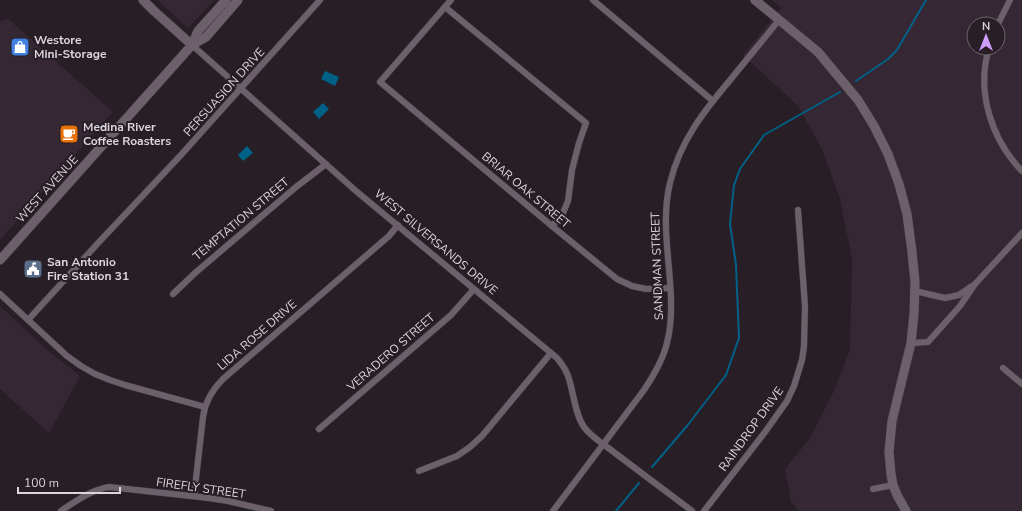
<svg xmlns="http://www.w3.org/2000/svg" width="1022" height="511" font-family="'Nunito Sans',sans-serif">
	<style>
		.built { fill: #352834; fill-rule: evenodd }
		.water { fill: #006187 }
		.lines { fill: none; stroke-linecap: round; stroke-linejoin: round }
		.stream { stroke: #006187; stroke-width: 2 }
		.street-casing { stroke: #403940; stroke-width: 7 }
		.secondary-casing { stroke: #403940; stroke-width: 10 }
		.street { stroke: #6c616b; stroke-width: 6 }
		.secondary { stroke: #6c616b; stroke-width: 9 }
		.labels { text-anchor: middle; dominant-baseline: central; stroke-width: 4; stroke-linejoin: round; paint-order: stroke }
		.poi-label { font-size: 12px; font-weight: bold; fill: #dcd5db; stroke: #271e26; text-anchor: start }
		.street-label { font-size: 12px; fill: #dcd5db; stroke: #271e26 }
	</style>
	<rect width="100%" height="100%" fill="#271e26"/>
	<g class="built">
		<path d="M 157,0 L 214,0 L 188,28 Z"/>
		<path d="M 772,0 L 1022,0 L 1022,511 L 799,511 L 791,502 L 785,469 L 810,438 L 833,393 L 850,350 L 852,259 L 840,199 L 822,149 L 798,106 L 743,55 L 781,8 ZM 974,24 L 998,24 L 998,48 L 974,48 Z"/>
		<path d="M 8,19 L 113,112 L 0,240 L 0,21 Z"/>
		<path d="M 0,306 L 46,349 L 80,376 L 49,433 L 0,389 Z"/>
	</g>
	<g class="water">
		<path d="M 325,71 L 339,77 L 335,86 L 321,79 Z"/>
		<path d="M 323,103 L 329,109 L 319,119 L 313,112 Z"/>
		<path d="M 247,146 L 253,153 L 243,161 L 238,155 Z"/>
	</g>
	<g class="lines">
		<g class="stream">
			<path d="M 856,81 L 888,59 L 897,50 L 926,0"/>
			<path d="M 652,467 L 687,426 L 726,375 L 739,338 L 736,265 L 730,224 L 734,185 L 740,169 L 764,135 L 840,92"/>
			<path d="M 616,511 L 639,483"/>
		</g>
		<g class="street-casing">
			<g id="street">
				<path d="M 451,0 L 380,82 L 552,226 L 617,279 L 632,286 L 646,289 L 670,288"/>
				<path d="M 593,0 L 713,101"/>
				<path d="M 445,7 L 586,123 L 579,143 L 572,170 L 568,201 L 563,213 L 552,226"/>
				<path d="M 998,24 L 1010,0"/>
				<path d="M 192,45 L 356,191 L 557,358 C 562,364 567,371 569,379 C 574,395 575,414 584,427 C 589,434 596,439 603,444 L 692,511"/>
				<path d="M 989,48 C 976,91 991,139 1022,171"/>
				<path d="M 915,291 L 945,298 L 959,295 L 972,286"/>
				<path d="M 0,294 L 67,356 L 81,366 L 95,374 L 110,380 L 125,385 L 205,407"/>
				<path d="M 173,294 L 195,273 L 296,187 L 326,164"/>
				<path d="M 28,320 L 100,241 L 180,156 L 320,0"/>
				<path d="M 911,343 L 928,342 L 960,306 L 975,284 L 1022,233"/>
				<path d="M 1003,368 L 1022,384"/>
				<path d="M 319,429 L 451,315 L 474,289"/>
				<path d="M 419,471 L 457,456 L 470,447 L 482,436 L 551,353"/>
				<path d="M 873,489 L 893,485"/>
				<path d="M 194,496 L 203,417 C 205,402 212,390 223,379 L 389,236 L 398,225"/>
				<path d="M 61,511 C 74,502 93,489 109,487 L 209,498 L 228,501 L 271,511"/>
				<path d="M 553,511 L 644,390 C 654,375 663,360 667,343 C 680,291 657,236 670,183 C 680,141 704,111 731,79 C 747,59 763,40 779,20"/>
				<path d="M 704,511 L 765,432 L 787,401 L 794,386 L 802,360 L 804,346 L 805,306 L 798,210"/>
			</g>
		</g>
		<g class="secondary-casing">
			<g id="secondary">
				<path d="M 143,0 L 153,10 L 192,45"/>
				<path d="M 755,0 L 818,52 L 858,100 L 874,126 L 888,154 L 899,184 L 907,214 L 912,252 L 915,282 L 914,314 L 911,343 L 892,421 L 889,452 L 891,474 L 893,485 L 897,495 L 906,511"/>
				<path d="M 192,45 L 198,31 L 226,0"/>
				<path d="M 0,260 L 192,45 L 206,37 L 238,0"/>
			</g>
		</g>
		<use href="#street" class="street"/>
		<use href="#secondary" class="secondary"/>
	</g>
	<defs>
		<g id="shop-square" transform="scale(1)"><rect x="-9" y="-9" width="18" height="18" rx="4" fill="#3f7fe0" stroke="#271e26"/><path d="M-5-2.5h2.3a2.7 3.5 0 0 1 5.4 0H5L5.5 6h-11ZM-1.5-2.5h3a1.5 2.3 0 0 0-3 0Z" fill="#fff"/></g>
		<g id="cafe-square" transform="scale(1)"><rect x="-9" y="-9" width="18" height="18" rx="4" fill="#e8710a" stroke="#271e26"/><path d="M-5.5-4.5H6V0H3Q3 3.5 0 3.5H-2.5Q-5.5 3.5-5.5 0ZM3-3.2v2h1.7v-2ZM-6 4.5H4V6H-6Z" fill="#fff"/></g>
		<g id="civic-square" transform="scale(1)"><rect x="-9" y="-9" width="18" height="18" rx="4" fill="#5c6f8a" stroke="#271e26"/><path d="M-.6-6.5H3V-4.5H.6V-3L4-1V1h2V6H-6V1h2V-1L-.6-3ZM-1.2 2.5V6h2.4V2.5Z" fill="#fff"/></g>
	</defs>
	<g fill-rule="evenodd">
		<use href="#shop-square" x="20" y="47"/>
		<use href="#cafe-square" x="69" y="134"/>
		<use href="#civic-square" x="33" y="269"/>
	</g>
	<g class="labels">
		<g class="poi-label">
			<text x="34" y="40">Westore<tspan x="34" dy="14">Mini-Storage</tspan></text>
			<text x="83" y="127">Medina River<tspan x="83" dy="14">Coffee Roasters</tspan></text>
			<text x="47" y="262">San Antonio<tspan x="47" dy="14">Fire Station 31</tspan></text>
		</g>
		<g class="street-label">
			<text transform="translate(224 92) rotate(-48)">PERSUASION DRIVE</text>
			<text transform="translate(47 189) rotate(-48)">WEST AVENUE</text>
			<text transform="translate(526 190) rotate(40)">BRIAR OAK STREET</text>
			<text transform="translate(241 219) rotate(-40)">TEMPTATION STREET</text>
			<text transform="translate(436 242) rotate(40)">WEST SILVERSANDS DRIVE</text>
			<text transform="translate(657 266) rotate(-92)">SANDMAN STREET</text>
			<text transform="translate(257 335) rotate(-41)">LIDA ROSE DRIVE</text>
			<text transform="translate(391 352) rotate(-41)">VERADERO STREET</text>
			<text transform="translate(751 429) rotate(-54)">RAINDROP DRIVE</text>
			<text transform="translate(201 488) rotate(8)">FIREFLY STREET</text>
		</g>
	</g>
	<g transform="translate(986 36)"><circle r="19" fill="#271e26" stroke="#6f676e"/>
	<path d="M0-3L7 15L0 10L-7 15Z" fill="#d09dff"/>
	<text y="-6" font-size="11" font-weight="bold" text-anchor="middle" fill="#dcd5db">N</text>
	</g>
	<path d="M18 487v6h102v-6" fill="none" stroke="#dcd5db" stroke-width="2"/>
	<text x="24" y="487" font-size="12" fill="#dcd5db" stroke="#271e26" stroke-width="3" paint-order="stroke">100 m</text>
</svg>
